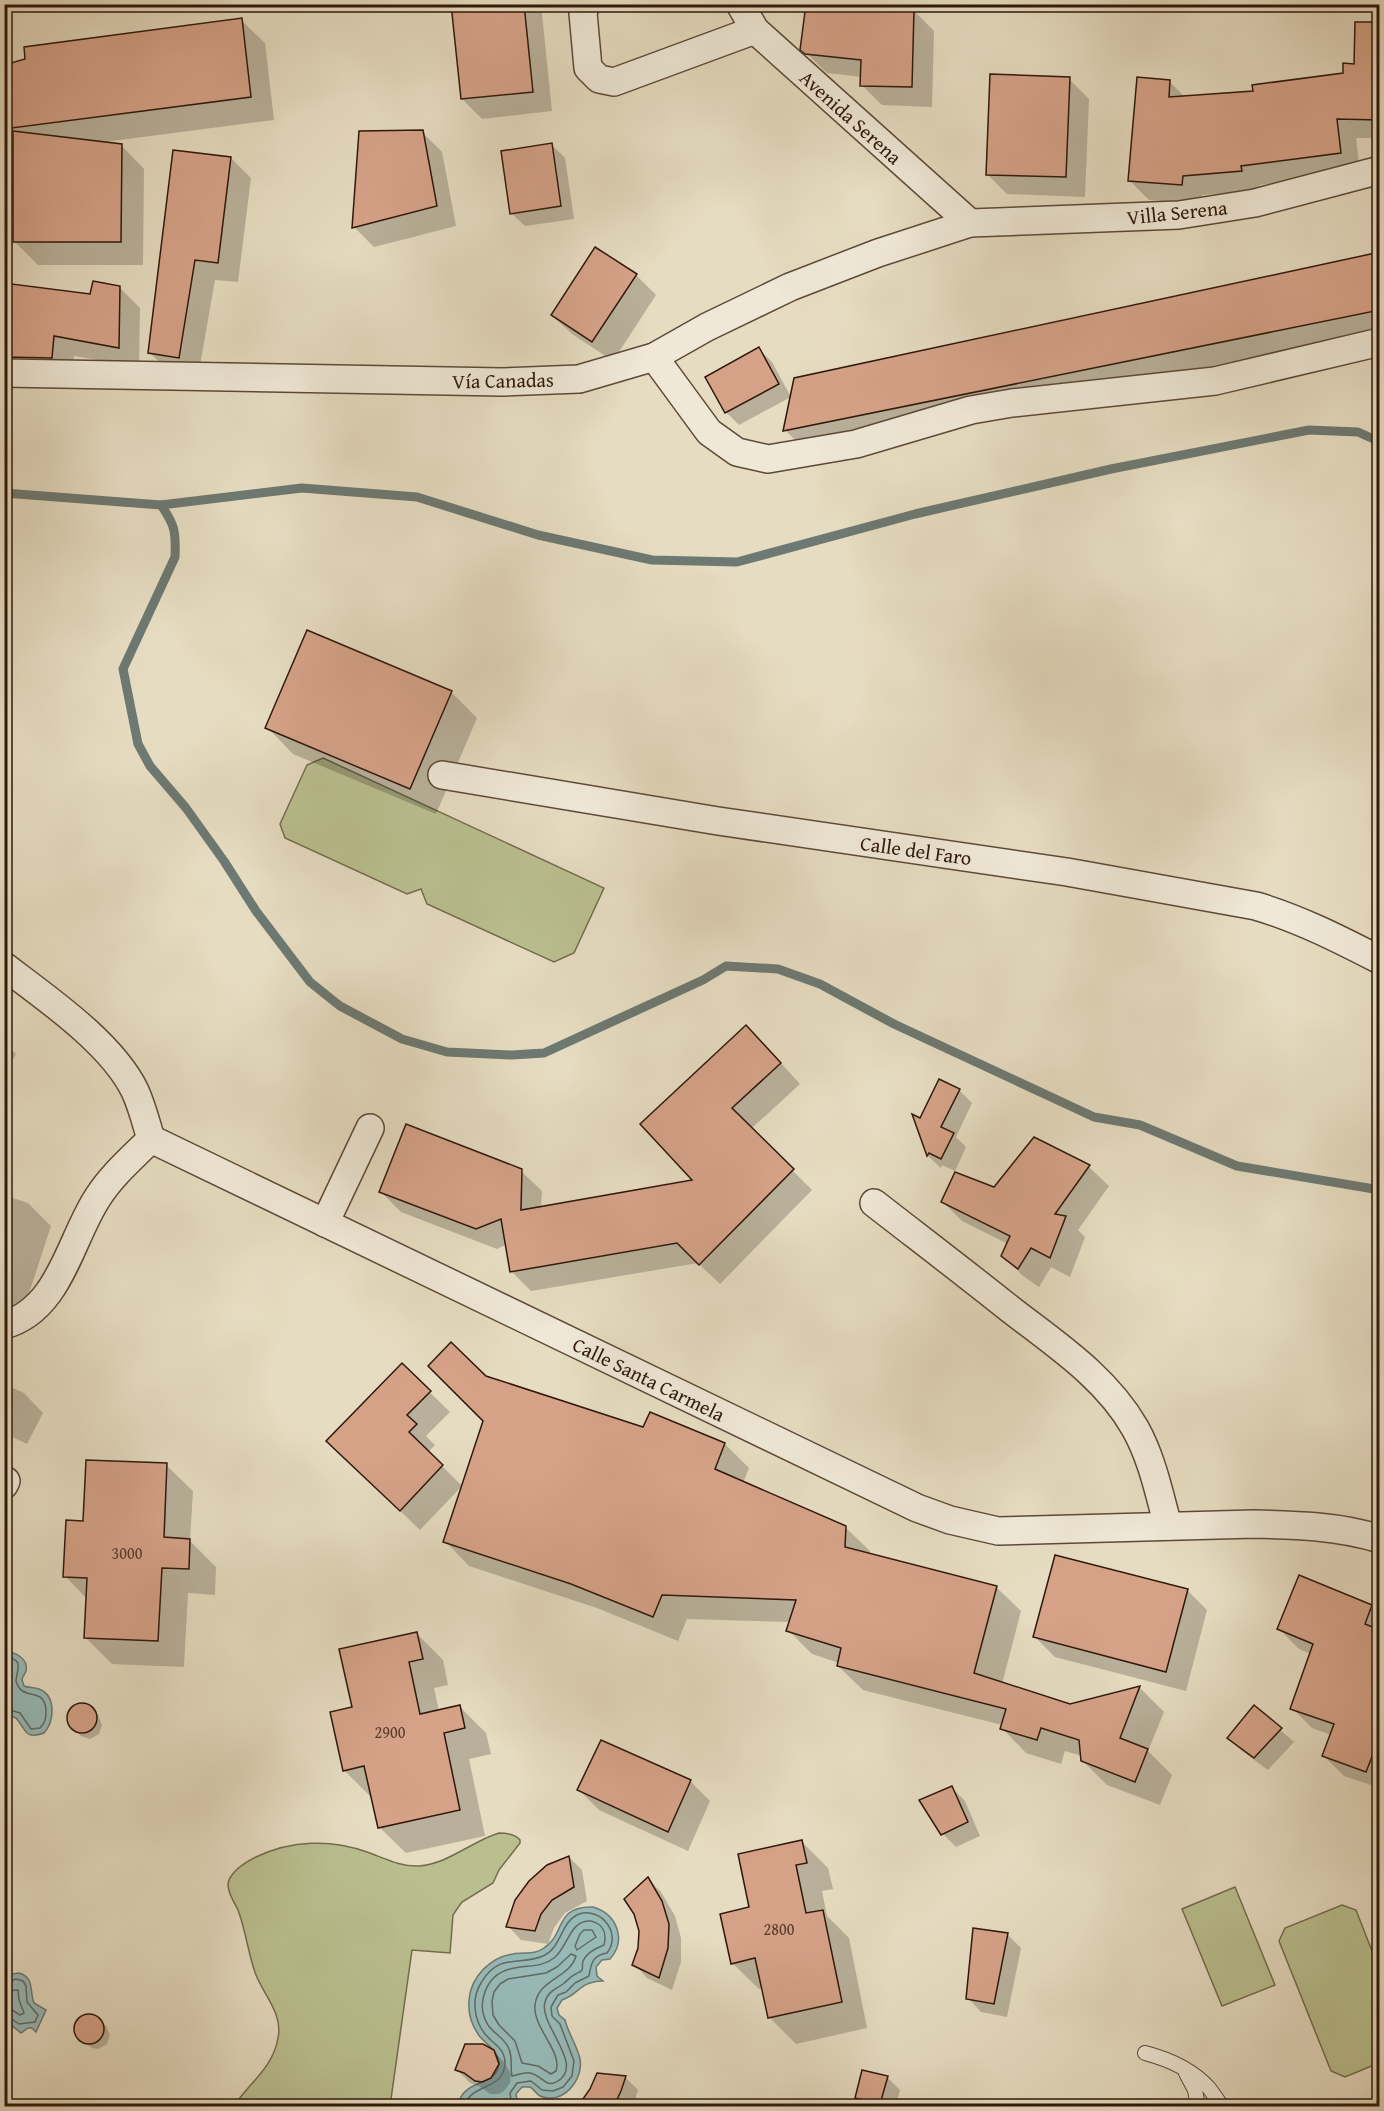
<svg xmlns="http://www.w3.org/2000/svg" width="1384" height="2111" font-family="'Gentium Book Plus',serif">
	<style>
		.green { fill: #babf90; stroke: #746c4e; stroke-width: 1.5 }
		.water { fill: #97bab7; stroke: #6d7972; stroke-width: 1.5 }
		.shadow { fill: #0003 }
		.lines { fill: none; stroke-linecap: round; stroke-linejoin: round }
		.shore { stroke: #636961; stroke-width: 1.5 }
		.stream { stroke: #6d7972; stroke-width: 9 }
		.building { fill: #d5a288; stroke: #2f180b; stroke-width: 1.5 }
		.lane-casing { stroke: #5d4938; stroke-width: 16 }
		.street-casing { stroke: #5d4938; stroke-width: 30 }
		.lane { stroke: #efe8d7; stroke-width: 14 }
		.street { stroke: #efe8d7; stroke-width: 27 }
		.labels { text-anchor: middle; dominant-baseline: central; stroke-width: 4.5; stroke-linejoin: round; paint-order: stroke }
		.number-label { font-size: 16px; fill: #583a2a }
		.street-label { font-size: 20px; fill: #2f180b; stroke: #efe8d7 }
	</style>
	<rect width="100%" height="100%" fill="#e6dcc1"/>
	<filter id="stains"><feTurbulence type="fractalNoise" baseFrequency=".00333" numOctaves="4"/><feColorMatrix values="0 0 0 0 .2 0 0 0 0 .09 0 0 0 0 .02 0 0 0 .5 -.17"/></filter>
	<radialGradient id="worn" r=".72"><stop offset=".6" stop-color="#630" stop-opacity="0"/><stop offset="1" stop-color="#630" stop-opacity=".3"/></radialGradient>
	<g class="green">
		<path d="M 323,758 L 604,888 L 574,953 L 554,962 L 427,904 L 421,889 L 407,894 L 285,838 L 280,824 L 307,765 Z"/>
		<path d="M 499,1833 C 507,1833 515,1834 520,1840 L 520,1843 L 499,1870 L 493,1883 L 462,1902 L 457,1909 L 453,1915 L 450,1953 L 412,1950 L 390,2106 L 234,2106 C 249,2083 273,2068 278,2038 C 283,2014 265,1997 256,1975 C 248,1954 246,1931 238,1910 C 234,1902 225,1888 229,1880 C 234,1869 246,1862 256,1857 C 291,1840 332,1839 367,1852 C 384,1858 401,1867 419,1866 C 448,1864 472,1841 499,1833 Z"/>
		<path d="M 1235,1887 L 1275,1985 L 1222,2006 L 1182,1909 Z"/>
		<path d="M 1342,1905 L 1356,1910 L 1379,1969 L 1379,2063 L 1345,2077 L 1331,2071 L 1279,1941 L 1285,1928 Z"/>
	</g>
	<g class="water">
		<path d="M 5,1651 C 14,1652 29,1658 26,1671 C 25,1674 22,1677 22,1680 L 24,1686 C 29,1688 34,1687 39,1689 C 57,1696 54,1722 44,1733 C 24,1740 26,1729 16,1718 L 5,1714 Z"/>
		<path d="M 593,1907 C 617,1914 627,1940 610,1959 L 602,1960 L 596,1967 L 597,1976 L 603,1981 C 578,1982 580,1994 562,2000 L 557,2008 L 559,2015 L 565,2020 C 568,2033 577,2045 580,2059 C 584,2080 562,2106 540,2096 C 536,2094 534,2089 530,2087 L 522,2087 L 516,2094 L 518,2106 L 457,2106 C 465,2078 492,2087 498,2068 C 503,2052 485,2045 478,2034 C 471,2024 468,2012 469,2000 C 471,1976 491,1957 513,1954 C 524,1952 535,1955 544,1948 C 566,1934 554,1906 593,1907 Z"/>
		<path d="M 19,1973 C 35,1978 29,1990 34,2003 L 46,2010 L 36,2032 L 32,2028 L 28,2028 L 21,2033 L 5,2020 L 5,1981 L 12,1974 Z"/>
	</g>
	<g class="shadow">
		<path d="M 452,4 L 541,4 L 552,111 L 482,119 L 462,99 Z"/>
		<path d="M 766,4 L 883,4 L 883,10 L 914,11 L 934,31 L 932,107 L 882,105 L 862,85 L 862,77 L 827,73 L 802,49 L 806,13 L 769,8 Z"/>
		<path d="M 241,20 L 265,43 L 274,120 L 104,142 L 121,145 L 144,169 L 143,265 L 38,265 L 15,242 L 15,164 L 4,167 L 4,67 Z"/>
		<path d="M 1380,24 L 1380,138 L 1356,138 L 1360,172 L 1260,185 L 1260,190 L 1202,195 L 1201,204 L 1149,200 L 1129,180 L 1169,81 L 1185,97 L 1255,92 L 1345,75 L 1356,65 Z"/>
		<path d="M 1069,79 L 1089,99 L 1085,197 L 1007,194 L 987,174 Z"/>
		<path d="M 422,132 L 442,152 L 456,226 L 374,247 L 354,227 Z"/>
		<path d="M 552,145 L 565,158 L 574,219 L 525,226 L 511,213 Z"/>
		<path d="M 231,158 L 251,178 L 238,282 L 215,280 L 198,377 L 170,372 L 149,352 Z"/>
		<path d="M 1380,253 L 1380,341 L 811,456 L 785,430 Z"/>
		<path d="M 636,275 L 656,295 L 613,361 L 572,334 L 552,315 Z"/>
		<path d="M 4,285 L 92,296 L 119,287 L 140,308 L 139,367 L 74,356 L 71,378 L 4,374 Z"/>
		<path d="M 759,349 L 772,362 L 791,397 L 739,425 L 726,412 Z"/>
		<path d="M 4,635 L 10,640 L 4,647 Z"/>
		<path d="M 451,692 L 477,718 L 436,814 L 293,754 L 267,727 Z"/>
		<path d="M 4,1043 L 16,1054 L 4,1074 Z"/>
		<path d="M 766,1047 L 800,1084 L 751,1129 L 812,1190 L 720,1284 L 698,1263 L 531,1291 L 511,1271 L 507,1244 L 497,1249 L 401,1212 L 381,1192 L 521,1171 L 542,1191 L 541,1208 L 695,1181 L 642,1124 Z"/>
		<path d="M 959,1090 L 972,1103 L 956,1137 L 966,1147 L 955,1171 L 942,1165 L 941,1168 L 928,1156 L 915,1117 L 921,1120 Z"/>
		<path d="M 1089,1167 L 1109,1186 L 1078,1230 L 1085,1237 L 1070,1277 L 1051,1267 L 1039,1287 L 1023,1276 L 1003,1256 L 1008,1244 L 962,1221 L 942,1201 Z"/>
		<path d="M 4,1195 L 28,1203 L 51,1226 L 19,1324 L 4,1319 Z"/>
		<path d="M 402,1365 L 450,1412 L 426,1436 L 435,1445 L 428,1452 L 462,1486 L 420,1530 L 348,1461 Z"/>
		<path d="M 485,1377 L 644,1429 L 650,1414 L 725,1444 L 749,1468 L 743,1483 L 845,1527 L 870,1551 L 870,1555 L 996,1587 L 1021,1611 L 1002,1684 L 1070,1706 L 1140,1688 L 1164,1712 L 1148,1751 L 1172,1775 L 1160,1805 L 1107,1785 L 1082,1760 L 1082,1756 L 1065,1751 L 1061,1764 L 1026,1753 L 1002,1728 L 1002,1725 L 863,1690 L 838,1666 L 839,1663 L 812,1654 L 788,1630 L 791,1622 L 687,1619 L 678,1641 L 597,1608 L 469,1566 L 445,1541 L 485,1420 Z"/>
		<path d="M 4,1384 L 24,1393 L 43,1413 L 27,1444 L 4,1433 Z"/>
		<path d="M 166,1465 L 193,1491 L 190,1541 L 216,1567 L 215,1595 L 188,1593 L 184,1667 L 112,1664 L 86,1638 L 87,1599 L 65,1576 L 85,1523 Z"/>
		<path d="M 1187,1590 L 1207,1610 L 1186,1691 L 1055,1657 L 1035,1637 Z"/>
		<path d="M 1371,1606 L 1380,1615 L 1380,1788 L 1344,1776 L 1324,1756 L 1331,1735 L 1312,1728 L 1292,1708 L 1311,1654 L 1299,1649 L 1279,1629 Z"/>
		<path d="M 416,1633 L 443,1660 L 448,1685 L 434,1688 L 439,1711 L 460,1707 L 486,1733 L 491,1754 L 469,1759 L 485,1836 L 406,1853 L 379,1827 L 373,1796 L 371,1797 L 344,1770 L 353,1708 Z"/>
		<path d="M 78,1705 L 85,1705 L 91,1708 L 98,1715 L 102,1725 L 99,1734 L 90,1739 L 81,1736 L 74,1729 L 68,1721 L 70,1711 Z"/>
		<path d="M 1254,1707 L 1294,1742 L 1268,1770 L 1242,1751 L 1229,1738 Z"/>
		<path d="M 690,1781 L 710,1801 L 688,1851 L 599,1810 L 579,1790 Z"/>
		<path d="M 952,1788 L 965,1801 L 980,1836 L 956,1847 L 943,1834 Z"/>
		<path d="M 802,1842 L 828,1868 L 833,1889 L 822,1891 L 827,1916 L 849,1938 L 867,2028 L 796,2044 L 769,2017 L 763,1988 L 759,1989 L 732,1963 L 751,1909 Z"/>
		<path d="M 569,1857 L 582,1870 L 587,1901 L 565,1913 L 554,1928 L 548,1944 L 521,1940 L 508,1926 Z"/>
		<path d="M 648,1879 L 661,1892 L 675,1916 L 681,1938 L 681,1962 L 672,1990 L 647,1978 L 634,1964 L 641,1939 Z"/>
		<path d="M 1008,1935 L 1021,1948 L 1007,2017 L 981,2012 L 968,1998 Z"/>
		<path d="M 90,2015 L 99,2019 L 106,2026 L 110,2035 L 107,2044 L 98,2049 L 92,2048 L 86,2044 L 79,2037 L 76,2028 L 80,2019 Z"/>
		<path d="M 491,2049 L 505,2063 L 511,2074 L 510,2083 L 504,2091 L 498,2094 L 490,2094 L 479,2086 L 470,2083 L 457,2070 Z"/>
		<path d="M 625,2077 L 638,2090 L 633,2106 L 575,2106 L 586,2097 Z"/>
		<path d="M 887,2077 L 900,2090 L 896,2106 L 865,2106 L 856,2098 Z"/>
	</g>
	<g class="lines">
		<g class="shore">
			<path d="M 4,1657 C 25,1659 17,1668 16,1681 C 22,1703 45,1685 46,1711 C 46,1719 45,1723 40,1728 L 31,1729 L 20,1713 L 4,1708"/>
			<path d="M 591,1921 C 603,1924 607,1933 604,1945 C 596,1948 587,1952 583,1961 C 582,1964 583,1968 582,1970 C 580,1973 576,1973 574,1975 C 570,1977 567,1981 563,1984 C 555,1990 548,1991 545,2002 C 538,2024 585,2064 558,2081 C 546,2089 542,2075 530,2073 C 524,2072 518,2075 512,2076 C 510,2068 513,2058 509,2049 C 505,2038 494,2034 488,2025 C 475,2004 486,1975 510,1969 C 525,1964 540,1969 554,1958 C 569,1946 569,1920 591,1921 Z"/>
			<path d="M 584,1930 L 592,1930 L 596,1937 L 577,1950 L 575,1946 L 580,1934 Z"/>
			<path d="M 571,1954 L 576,1956 C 570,1978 538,1979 535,2005 C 532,2027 563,2052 556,2071 L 551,2074 L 538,2066 L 522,2063 L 515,2041 L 499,2025 L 493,2015 L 492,2001 L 494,1992 L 500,1984 L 508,1979 L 546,1973 L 557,1967 Z"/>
			<path d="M 4,1984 L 16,1979 L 23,1981 L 26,1986 L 27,2002 L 38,2015 L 35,2022 L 19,2024 L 9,2017 L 4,2016"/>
			<path d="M 4,1991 L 18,1990 L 19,2000 L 24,2013 L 20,2015 L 12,2010 L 4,2009"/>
			<path d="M 464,2106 C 472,2082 504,2091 505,2063 C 505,2048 493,2044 485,2034 C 474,2020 471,1999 481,1983 C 499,1951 522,1967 545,1955 C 562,1946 561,1921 579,1914 C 602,1907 622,1934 607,1953 C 593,1955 591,1963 589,1976 L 575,1983 L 566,1992 L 558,1995 L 551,2007 L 552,2016 L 560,2024 L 574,2061 L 572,2076 L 563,2087 L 553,2091 L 542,2090 L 531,2081 L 517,2083 L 510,2093 L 512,2106"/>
		</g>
		<g class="stream">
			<path d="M 4,493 L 161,505 L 302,488 L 417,497 L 538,535 L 652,560 L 737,562 L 915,514 L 1111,469 L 1309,430 L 1358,432 L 1380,442"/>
			<path d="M 161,505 C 175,525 176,532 175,557 L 123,669 L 138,744 L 150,766 L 186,808 L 224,861 L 256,911 L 310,982 L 340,1006 L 402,1039 L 447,1052 L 512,1055 L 544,1053 L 703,980 L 726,966 L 778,969 L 820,984 L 894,1024 L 1094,1117 L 1140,1125 L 1237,1166 L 1380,1190"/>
		</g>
	</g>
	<g class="building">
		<path d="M 451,4 L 524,4 L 533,92 L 461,99 Z"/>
		<path d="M 806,4 L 861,4 L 861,8 L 914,10 L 912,87 L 860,86 L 861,60 L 805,54 L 800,50 Z"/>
		<path d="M 242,18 L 251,97 L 4,129 L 4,65 L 25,59 L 24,47 Z"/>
		<path d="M 1355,22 L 1380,22 L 1380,120 L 1337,119 L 1341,153 L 1241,166 L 1242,171 L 1183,176 L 1182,185 L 1128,181 L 1137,77 L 1170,80 L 1169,97 L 1253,91 L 1252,85 L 1343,73 L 1343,63 L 1354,64 Z"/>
		<path d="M 990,74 L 1070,77 L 1066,177 L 986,175 Z"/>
		<path d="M 423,130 L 437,206 L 352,228 L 359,131 Z"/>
		<path d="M 13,131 L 122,144 L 121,242 L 13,242 Z"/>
		<path d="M 552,143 L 561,206 L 510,214 L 501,151 Z"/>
		<path d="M 173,150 L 231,157 L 218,263 L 195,260 L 179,358 L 148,353 Z"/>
		<path d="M 595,247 L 637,274 L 592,342 L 551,315 Z"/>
		<path d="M 1380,252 L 1380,310 L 783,431 L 794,378 Z"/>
		<path d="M 93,281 L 120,286 L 119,348 L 54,336 L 52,358 L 4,357 L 4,283 L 90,294 Z"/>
		<path d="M 759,347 L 779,384 L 725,413 L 705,377 Z"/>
		<path d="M 307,630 L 452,691 L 410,789 L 265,728 Z"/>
		<path d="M 746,1025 L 781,1063 L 732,1108 L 794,1169 L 699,1265 L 677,1243 L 510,1272 L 501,1219 L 476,1229 L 379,1192 L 406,1124 L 522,1169 L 521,1210 L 692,1180 L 640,1124 Z"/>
		<path d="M 939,1079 L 960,1089 L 941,1127 L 954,1133 L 941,1159 L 929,1153 L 927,1156 L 912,1114 L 920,1118 Z"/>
		<path d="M 1034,1137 L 1090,1165 L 1055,1214 L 1066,1216 L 1050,1258 L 1031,1248 L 1018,1269 L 1001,1256 L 1010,1236 L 941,1202 L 955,1172 L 994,1187 Z"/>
		<path d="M 451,1342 L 486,1376 L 643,1427 L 650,1412 L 725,1443 L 715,1469 L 846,1526 L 845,1547 L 997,1586 L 974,1673 L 1070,1704 L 1140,1686 L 1120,1738 L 1148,1749 L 1135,1782 L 1081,1761 L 1079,1740 L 1041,1728 L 1037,1740 L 1000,1729 L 1006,1709 L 837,1666 L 841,1648 L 786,1631 L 796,1600 L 662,1595 L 653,1617 L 571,1584 L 443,1542 L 483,1421 L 428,1366 Z"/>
		<path d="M 402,1363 L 431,1391 L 407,1415 L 417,1424 L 409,1432 L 443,1465 L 400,1511 L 326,1441 Z"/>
		<path d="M 86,1460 L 167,1463 L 164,1537 L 190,1539 L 189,1569 L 162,1568 L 158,1641 L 84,1638 L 87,1578 L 63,1577 L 66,1520 L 83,1521 Z"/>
		<path d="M 1055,1555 L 1188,1589 L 1166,1672 L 1033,1637 Z"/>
		<path d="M 1299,1575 L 1372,1605 L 1365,1624 L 1380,1630 L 1380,1736 L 1366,1772 L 1322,1756 L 1334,1724 L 1290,1709 L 1313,1644 L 1277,1629 Z"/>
		<path d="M 417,1632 L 423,1659 L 409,1662 L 420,1714 L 460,1705 L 465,1728 L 444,1733 L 460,1810 L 378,1828 L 364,1766 L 343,1771 L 330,1712 L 352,1707 L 339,1649 Z"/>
		<circle cx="82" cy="1718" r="15"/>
		<path d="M 1254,1705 L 1282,1728 L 1254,1758 L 1227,1738 Z"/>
		<path d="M 601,1740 L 691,1780 L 668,1832 L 577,1790 Z"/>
		<path d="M 952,1786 L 968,1822 L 941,1835 L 919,1800 Z"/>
		<path d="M 802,1840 L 807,1863 L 796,1865 L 806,1913 L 823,1910 L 842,2002 L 768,2018 L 755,1958 L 731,1964 L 720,1914 L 749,1907 L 738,1854 Z"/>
		<path d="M 569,1856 L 574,1887 L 552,1900 L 541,1914 L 535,1931 L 506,1927 L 515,1900 L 529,1881 L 547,1865 Z"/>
		<path d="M 648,1877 L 662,1901 L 669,1924 L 668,1948 L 659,1978 L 632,1965 L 638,1948 L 639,1931 L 634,1914 L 624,1899 Z"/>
		<path d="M 973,1928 L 1008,1933 L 994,2004 L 966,1999 Z"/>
		<circle cx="89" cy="2029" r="15"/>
		<path d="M 465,2044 L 483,2044 L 494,2050 L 499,2064 L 491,2078 L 482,2082 L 475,2081 L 464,2073 L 455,2070 Z"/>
		<path d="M 862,2070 L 888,2076 L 880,2104 L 855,2098 Z"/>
		<path d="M 597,2073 L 626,2076 L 621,2091 L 614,2106 L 578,2106 L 590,2089 Z"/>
	</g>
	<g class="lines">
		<g class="lane-casing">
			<g id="lane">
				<path d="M 1145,2053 C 1168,2059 1191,2069 1208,2087 C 1213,2093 1217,2100 1222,2106"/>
				<path d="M 1186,2073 L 1195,2090 L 1198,2106"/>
			</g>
		</g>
		<g class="street-casing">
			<g id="street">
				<path d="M 586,4 L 583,13 L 588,68 L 599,79 L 614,82 L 755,30"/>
				<path d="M 740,4 L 755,30 L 970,223"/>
				<path d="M 654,357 L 709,432 L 737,452 L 768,459 L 856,444 L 971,410 L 1012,403 L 1215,381 L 1380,342"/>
				<path d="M 4,373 L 502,382 L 579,379 L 654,357 L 707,327 L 790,287 L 878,253 L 970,223 L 1179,215 L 1255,203 L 1380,170"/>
				<path d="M 442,775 L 718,821 L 1067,872 L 1256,906 C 1300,919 1339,939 1380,960"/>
				<path d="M 4,966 C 46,998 112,1043 135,1091 C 142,1106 146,1123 151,1139 L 917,1508 L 950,1520 L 998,1531 L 1254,1524 C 1296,1525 1339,1526 1380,1539"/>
				<path d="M 874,1203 C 919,1238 965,1273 1010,1309 C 1055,1344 1106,1377 1135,1428 C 1152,1458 1159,1493 1168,1526"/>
				<path d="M 325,1223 L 370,1128"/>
				<path d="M 4,1325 C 60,1310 70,1239 98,1197 C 112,1175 133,1157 151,1139"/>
				<path d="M 4,1485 L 6,1481"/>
			</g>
		</g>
		<use href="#lane" class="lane"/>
		<use href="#street" class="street"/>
	</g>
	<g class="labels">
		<g class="number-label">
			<text x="127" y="1553">3000</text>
			<text x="390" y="1732">2900</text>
			<text x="779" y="1929">2800</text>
		</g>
		<g class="street-label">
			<text transform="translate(851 117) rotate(42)">Avenida Serena</text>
			<text transform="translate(1177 212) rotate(-6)">Villa Serena</text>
			<text transform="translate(503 380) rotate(-1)">Vía Canadas</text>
			<text transform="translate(916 850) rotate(8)">Calle del Faro</text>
			<text transform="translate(649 1379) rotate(26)">Calle Santa Carmela</text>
		</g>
	</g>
	<rect width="1384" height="2111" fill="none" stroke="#e6dcc1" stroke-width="24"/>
	<rect x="6" y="6" width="1372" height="2099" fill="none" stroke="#2f180b" stroke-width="3"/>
	<rect x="12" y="12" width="1360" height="2087" fill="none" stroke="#2f180b" stroke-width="1.5"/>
	<rect width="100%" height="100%" filter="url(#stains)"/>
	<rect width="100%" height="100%" fill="url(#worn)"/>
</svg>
